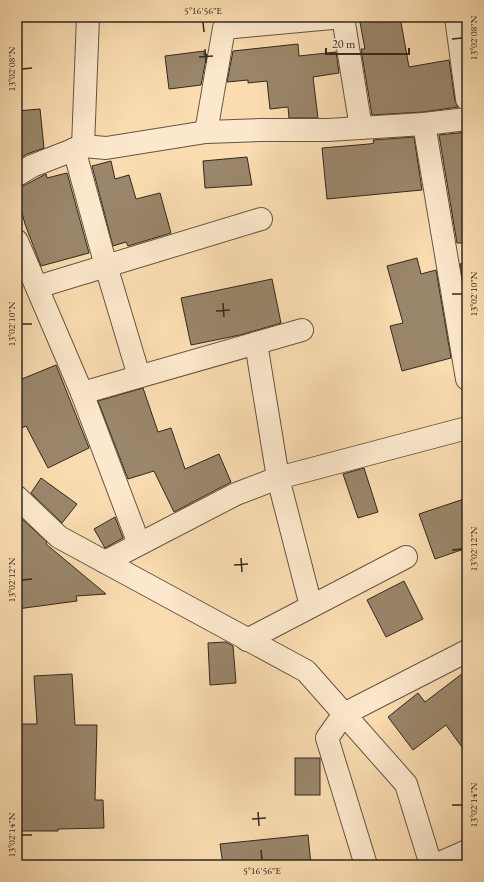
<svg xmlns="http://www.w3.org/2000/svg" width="484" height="882" font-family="'EB Garamond',serif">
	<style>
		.building { fill: #9a866a; stroke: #31291f }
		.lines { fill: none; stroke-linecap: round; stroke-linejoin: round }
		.minor-casing { stroke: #635643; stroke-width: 24 }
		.minor { stroke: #fce8cc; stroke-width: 22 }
		.ticks { fill: none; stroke: #31291f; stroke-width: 1.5 }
		.neatline { fill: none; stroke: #31291f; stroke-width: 1.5 }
		.ticks-label { font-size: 10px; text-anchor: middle; fill: #31291f }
	</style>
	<rect width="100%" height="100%" fill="#fadcb0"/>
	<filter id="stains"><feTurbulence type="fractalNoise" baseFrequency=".005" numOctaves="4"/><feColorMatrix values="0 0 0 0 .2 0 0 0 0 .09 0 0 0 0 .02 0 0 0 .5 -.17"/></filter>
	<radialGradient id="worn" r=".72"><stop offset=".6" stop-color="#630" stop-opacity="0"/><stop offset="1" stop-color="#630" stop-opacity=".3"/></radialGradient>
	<g class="building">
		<path d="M 359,17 L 400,17 L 409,67 L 449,60 L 455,101 L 458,107 L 423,112 L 372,115 L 361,49 L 365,49 Z"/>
		<path d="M 298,44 L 299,56 L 336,52 L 339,73 L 313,77 L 318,118 L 289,118 L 288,107 L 270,109 L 267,81 L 248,83 L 248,80 L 227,82 L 233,51 Z"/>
		<path d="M 204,51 L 204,55 L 207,54 L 201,85 L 169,89 L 165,56 Z"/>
		<path d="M 40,109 L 44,148 L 27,154 L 17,160 L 17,111 Z"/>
		<path d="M 467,132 L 467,243 L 457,243 L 439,135 Z"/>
		<path d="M 414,137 L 422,190 L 327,199 L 322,148 L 369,144 L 374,143 L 373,140 Z"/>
		<path d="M 247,157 L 252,185 L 205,188 L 203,161 Z"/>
		<path d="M 111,161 L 115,179 L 129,175 L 136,199 L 160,193 L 171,233 L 128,246 L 126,242 L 113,246 L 92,166 Z"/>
		<path d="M 67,173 L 89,253 L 41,266 L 25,224 L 17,195 L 17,187 L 23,186 L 46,174 L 47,178 Z"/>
		<path d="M 417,258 L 421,274 L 436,270 L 451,358 L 402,371 L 390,326 L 403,323 L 387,266 Z"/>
		<path d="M 467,262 L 467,304 L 460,264 Z"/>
		<path d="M 272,279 L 281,323 L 240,335 L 191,345 L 181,298 Z"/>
		<path d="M 56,365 L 89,448 L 48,468 L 26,426 L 17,430 L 17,381 Z"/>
		<path d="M 143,388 L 158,432 L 171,428 L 185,469 L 219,454 L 231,482 L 174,512 L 154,471 L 128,479 L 98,401 Z"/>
		<path d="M 364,468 L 378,512 L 358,518 L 343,474 Z"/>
		<path d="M 41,478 L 77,504 L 62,523 L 31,493 Z"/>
		<path d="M 467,498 L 467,548 L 435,559 L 419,514 Z"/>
		<path d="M 19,516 L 47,542 L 46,544 L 106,594 L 76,596 L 77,601 L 17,609 L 17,518 Z"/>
		<path d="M 115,517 L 123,538 L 105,548 L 94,529 Z"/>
		<path d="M 404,581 L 423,619 L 386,637 L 367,600 Z"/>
		<path d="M 226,642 L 233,646 L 236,683 L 210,685 L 208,643 Z"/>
		<path d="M 467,670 L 467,754 L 446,725 L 413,750 L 388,717 L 418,693 L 425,702 Z"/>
		<path d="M 72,674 L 75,725 L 97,725 L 95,800 L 103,800 L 104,828 L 58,829 L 58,831 L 17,831 L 17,724 L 37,724 L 34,676 Z"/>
		<rect x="295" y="758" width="25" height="37"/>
		<path d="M 308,835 L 311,865 L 223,865 L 220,844 Z"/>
	</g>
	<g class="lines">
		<g class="minor-casing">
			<g id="minor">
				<path d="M 343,17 L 361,128"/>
				<path d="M 456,17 L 467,99"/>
				<path d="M 424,124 L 467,379"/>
				<path d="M 206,132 L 224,28 L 343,17"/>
				<path d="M 83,146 L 88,17"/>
				<path d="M 74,149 L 106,266 L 139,376"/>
				<path d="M 17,175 L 32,166 L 83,146 L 106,148 L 206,132 L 260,130 L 328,130 L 424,124 L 467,119"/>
				<path d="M 17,241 L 82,393 L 139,544"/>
				<path d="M 37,287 L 261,219"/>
				<path d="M 256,343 L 278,478 L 311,606"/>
				<path d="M 82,393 L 302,330"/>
				<path d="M 17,497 L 59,537 L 306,671 L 406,784 L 431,865"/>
				<path d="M 105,562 L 236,494 L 278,478 L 467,428"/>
				<path d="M 247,640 L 406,557"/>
				<path d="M 366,865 L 327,738 L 344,714 L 467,651"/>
				<path d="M 435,865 L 467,851"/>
			</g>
		</g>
		<use href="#minor" class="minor"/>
	</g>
	<path class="ticks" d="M 203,22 L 204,32M 452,39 L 462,38M 205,49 L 206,63M 199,57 L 213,56M 22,69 L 32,68M 452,294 L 462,294M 223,303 L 224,317M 216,311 L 230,310M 22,324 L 32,324M 452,550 L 462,549M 241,558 L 242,572M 234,565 L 248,564M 22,580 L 32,579M 452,805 L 462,805M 258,812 L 259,826M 252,819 L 266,818M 22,835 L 32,835M 261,850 L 262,860"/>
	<rect width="484" height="882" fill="none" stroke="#fadcb0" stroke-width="44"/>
	<path d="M326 48v6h83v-6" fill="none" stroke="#31291f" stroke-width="2"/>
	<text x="332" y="48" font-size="12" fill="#31291f" stroke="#fce8cc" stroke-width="3" paint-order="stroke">20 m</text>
	<rect x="22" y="22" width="440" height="838" class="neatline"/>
	<g class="ticks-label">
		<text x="203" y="14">5°16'56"E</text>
		<text transform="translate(473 38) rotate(-90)" y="4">13°02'08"N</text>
		<text transform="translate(11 69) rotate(-90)" y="4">13°02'08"N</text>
		<text transform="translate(473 294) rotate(-90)" y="4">13°02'10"N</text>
		<text transform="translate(11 324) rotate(-90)" y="4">13°02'10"N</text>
		<text transform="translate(473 549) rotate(-90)" y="4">13°02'12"N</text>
		<text transform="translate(11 580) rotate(-90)" y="4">13°02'12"N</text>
		<text transform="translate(473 805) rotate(-90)" y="4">13°02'14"N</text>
		<text transform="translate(11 835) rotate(-90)" y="4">13°02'14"N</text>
		<text x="262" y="874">5°16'56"E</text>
	</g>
	<rect width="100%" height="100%" filter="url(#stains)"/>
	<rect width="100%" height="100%" fill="url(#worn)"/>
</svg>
